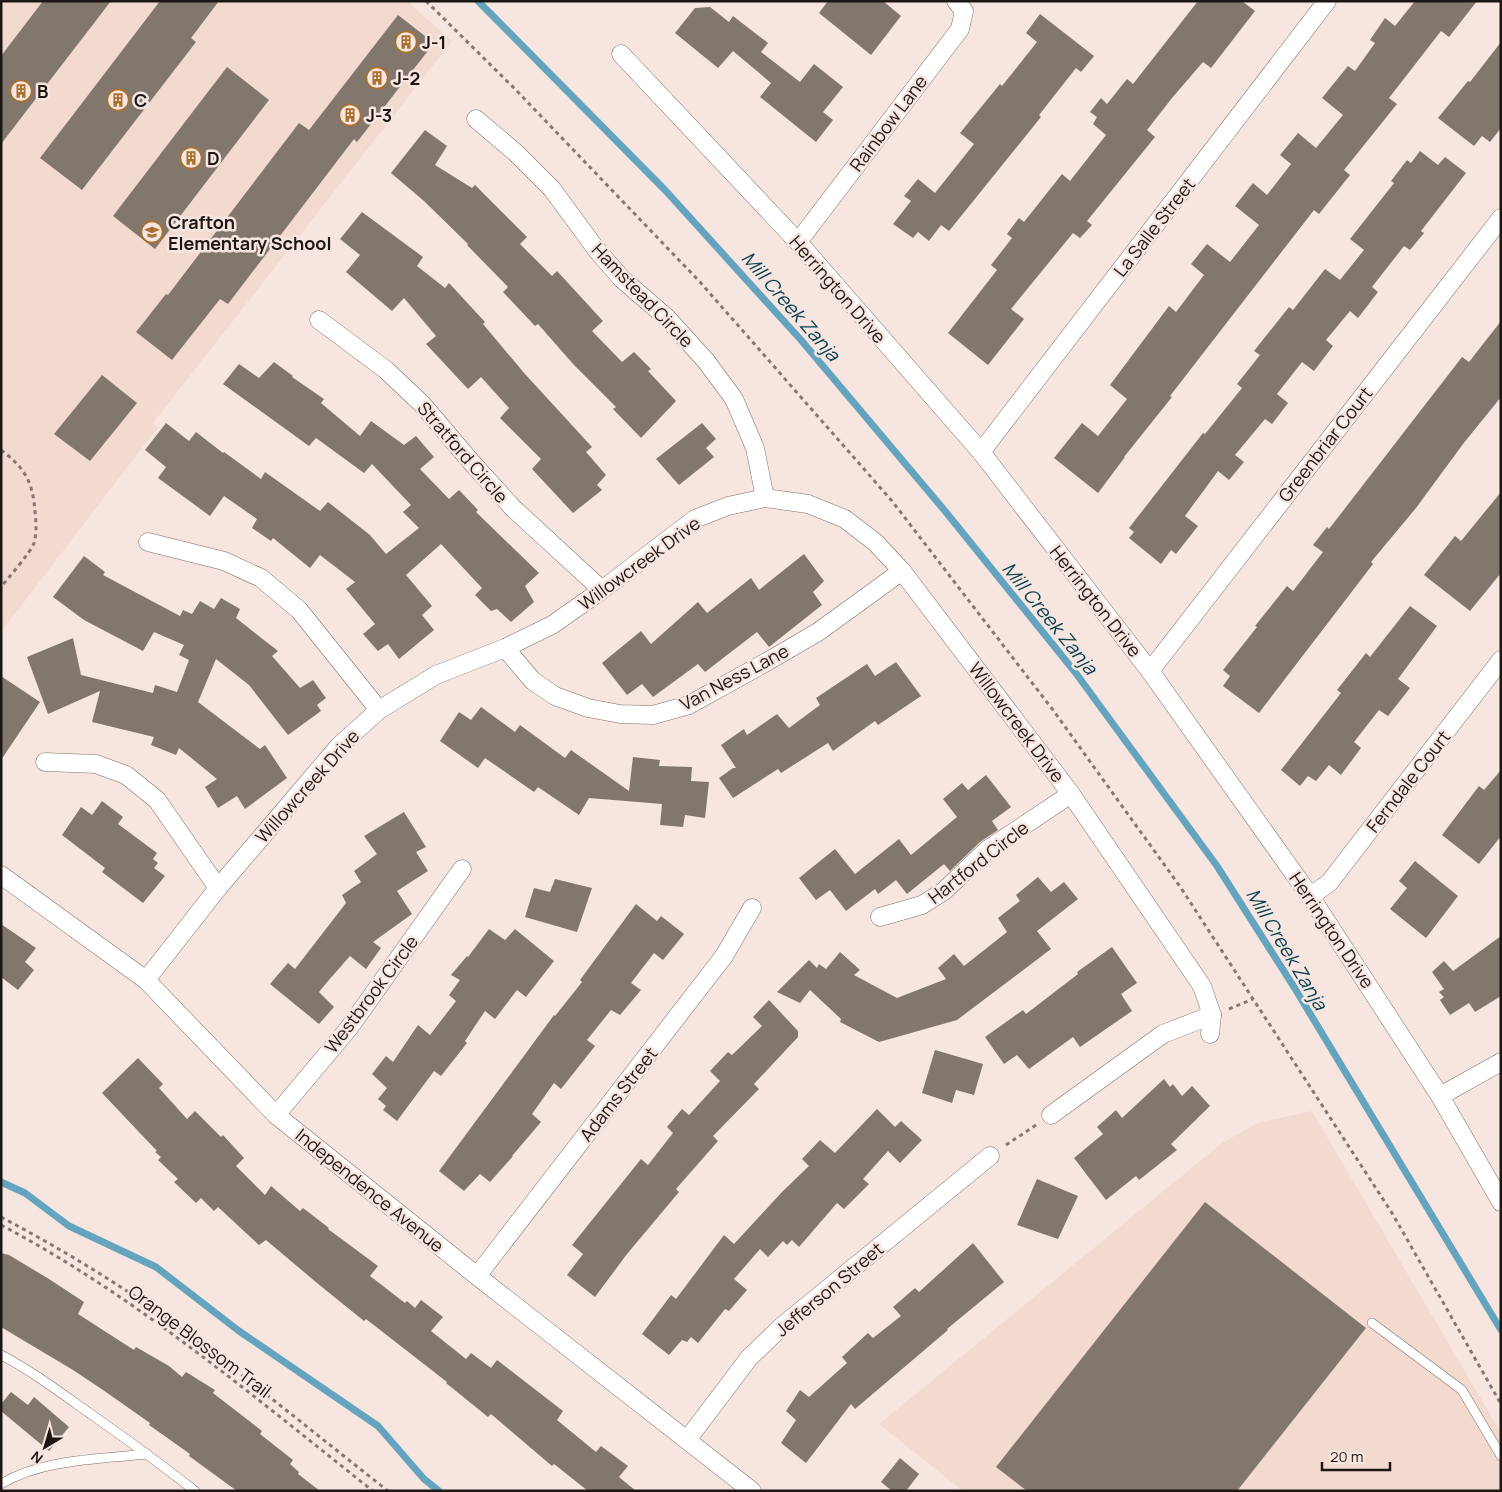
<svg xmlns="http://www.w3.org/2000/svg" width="1502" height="1492" font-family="Manrope,sans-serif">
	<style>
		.built { fill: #f3dacf }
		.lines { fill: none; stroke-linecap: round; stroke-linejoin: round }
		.stream { stroke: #64a4be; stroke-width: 7 }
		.building { fill: #82776c }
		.service-casing { stroke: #7d6e68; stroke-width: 10 }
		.minor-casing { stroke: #7d6e68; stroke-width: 19 }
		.path { stroke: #857975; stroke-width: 3; stroke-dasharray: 4 4; stroke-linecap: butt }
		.service { stroke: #fff; stroke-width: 9 }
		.minor { stroke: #fff; stroke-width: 18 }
		.labels { text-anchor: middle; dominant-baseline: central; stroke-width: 5; stroke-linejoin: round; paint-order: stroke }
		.poi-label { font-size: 18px; font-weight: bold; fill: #1c1614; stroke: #f7e6df; text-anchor: start }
		.street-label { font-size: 18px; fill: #1c1614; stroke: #f7e6df }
		.water-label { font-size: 19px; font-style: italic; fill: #054053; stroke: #f7e6df }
	</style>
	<rect width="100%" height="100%" fill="#f7e6df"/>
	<g class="built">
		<path d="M 1,1 L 407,1 L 452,41 L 153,423 L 158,427 L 1,632 Z"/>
		<path d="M 1312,1111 L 1501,1433 L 1501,1491 L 963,1491 L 879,1424 L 1222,1143 L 1260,1122 Z"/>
	</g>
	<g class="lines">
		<g class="stream">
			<path d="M 478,1 L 665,190 L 801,340 L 945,511 L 1075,672 L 1217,866 L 1294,987 L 1501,1330"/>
			<path d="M 1,1182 L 25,1193 L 69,1226 L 156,1267 L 239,1331 L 378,1426 L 424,1479 L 439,1491"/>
		</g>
	</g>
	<g class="building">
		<path d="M 43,1 L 111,1 L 1,144 L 1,56 Z"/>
		<path d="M 160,1 L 219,1 L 191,38 L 196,42 L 82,190 L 40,158 Z"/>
		<path d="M 828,1 L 883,1 L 901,16 L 871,55 L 819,13 Z"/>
		<path d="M 1198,1 L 1242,1 L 1255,11 L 1211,68 L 1203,62 L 1172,98 L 1147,130 L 1155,137 L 1087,221 L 1092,225 L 1080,238 L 1073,233 L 1011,309 L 1024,319 L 988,365 L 948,333 L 997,270 L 991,265 L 1012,238 L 1007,234 L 1019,218 L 1024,222 L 1062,174 L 1070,181 L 1106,135 L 1093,124 L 1097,117 L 1090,112 L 1101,98 L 1107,104 L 1127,79 L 1133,84 Z"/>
		<path d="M 1415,1 L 1477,1 L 1449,37 L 1441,31 L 1389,98 L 1397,104 L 1344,170 L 1350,175 L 1319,214 L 1314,210 L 1170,396 L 1172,397 L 1124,457 L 1125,457 L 1098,493 L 1054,458 L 1082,423 L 1098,436 L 1127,399 L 1110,385 L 1169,306 L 1176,312 L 1204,275 L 1191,264 L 1207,244 L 1230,262 L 1259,225 L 1235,206 L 1253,183 L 1267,195 L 1291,164 L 1280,155 L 1298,133 L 1316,148 L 1343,115 L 1322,98 L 1348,66 L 1355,71 L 1375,43 L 1370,40 L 1385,18 L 1395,26 Z"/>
		<path d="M 710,7 L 729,22 L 733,16 L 768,43 L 761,52 L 800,82 L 814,64 L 843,87 L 823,112 L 833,120 L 816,142 L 760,97 L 771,83 L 733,51 L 718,68 L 675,33 L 695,8 Z"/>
		<path d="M 1040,14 L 1094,56 L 1081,72 L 1076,68 L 1039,115 L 1041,117 L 949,231 L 941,225 L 929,241 L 918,232 L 913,238 L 893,224 L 911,201 L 904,196 L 918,179 L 935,193 L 974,144 L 960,133 L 1000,84 L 1002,86 L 1037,42 L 1026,33 Z"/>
		<path d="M 398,15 L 434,43 L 357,142 L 354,139 L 228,304 L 220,299 L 172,360 L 136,332 L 166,294 L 168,295 L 299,123 L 309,130 Z"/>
		<path d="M 1501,42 L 1501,128 L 1490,142 L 1482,136 L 1474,146 L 1438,118 L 1468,81 L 1470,82 Z"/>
		<path d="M 227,67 L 269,100 L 155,249 L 113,216 Z"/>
		<path d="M 425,130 L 447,146 L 435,165 L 472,188 L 475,185 L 527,237 L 520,244 L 552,276 L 557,271 L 603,321 L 592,331 L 622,362 L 634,352 L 651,369 L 648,371 L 676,401 L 641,438 L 613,409 L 616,407 L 574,365 L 538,324 L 535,326 L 503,292 L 508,287 L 467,245 L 468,244 L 424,201 L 391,173 Z"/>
		<path d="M 1420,151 L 1438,165 L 1445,157 L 1466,173 L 1421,231 L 1424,233 L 1410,250 L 1404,246 L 1372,287 L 1378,292 L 1358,318 L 1350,311 L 1326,340 L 1333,346 L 1314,371 L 1302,362 L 1277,394 L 1288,403 L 1272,424 L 1265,419 L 1235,455 L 1244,462 L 1229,480 L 1218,471 L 1185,516 L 1198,526 L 1176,554 L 1171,550 L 1161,564 L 1129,538 L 1134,532 L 1129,528 L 1203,433 L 1205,434 L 1242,388 L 1237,384 L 1260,355 L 1254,351 L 1289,307 L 1293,310 L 1325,269 L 1340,280 L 1364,250 L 1350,239 L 1394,183 L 1391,181 L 1407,160 L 1411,163 Z"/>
		<path d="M 362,212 L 423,257 L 417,266 L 445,288 L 449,283 L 485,322 L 483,324 L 525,374 L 592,447 L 586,452 L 606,475 L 597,485 L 602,490 L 573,513 L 532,469 L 541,459 L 500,418 L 509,408 L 481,377 L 468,389 L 426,344 L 436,336 L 404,298 L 392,311 L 346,272 L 360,255 L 340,239 Z"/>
		<path d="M 1501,321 L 1501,397 L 1463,444 L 1416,508 L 1371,562 L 1373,564 L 1259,713 L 1223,686 L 1230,676 L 1223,670 L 1257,627 L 1255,626 L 1287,586 L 1293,591 L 1323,552 L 1313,545 L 1327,527 L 1329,529 L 1462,357 L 1469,362 Z"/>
		<path d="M 274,362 L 293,376 L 292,377 L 324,399 L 321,403 L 360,436 L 371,421 L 404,445 L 416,436 L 434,457 L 420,469 L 449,499 L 459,490 L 478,510 L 476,512 L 539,573 L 525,586 L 534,602 L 511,622 L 497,609 L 491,611 L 475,595 L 482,588 L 441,544 L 406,575 L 432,606 L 422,615 L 434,630 L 399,659 L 388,644 L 378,651 L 363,634 L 375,624 L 346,589 L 355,582 L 320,555 L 310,568 L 273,538 L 271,541 L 252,528 L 257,519 L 224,496 L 210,516 L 158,478 L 166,467 L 145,450 L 166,423 L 189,441 L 196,432 L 223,453 L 224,452 L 261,479 L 265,472 L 320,511 L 328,502 L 370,535 L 386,554 L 419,528 L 403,512 L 411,505 L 372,464 L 364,473 L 316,438 L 309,446 L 223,384 L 239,364 L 259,378 Z"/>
		<path d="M 102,375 L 137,403 L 90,461 L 54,434 Z"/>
		<path d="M 702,423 L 716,439 L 706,448 L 714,457 L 679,485 L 656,459 Z"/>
		<path d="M 1501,492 L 1501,573 L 1470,611 L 1424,575 L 1455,536 L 1461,541 Z"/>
		<path d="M 804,554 L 824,581 L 813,592 L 822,605 L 769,647 L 757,632 L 705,672 L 698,664 L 653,697 L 642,684 L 627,695 L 602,663 L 641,631 L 651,644 L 698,602 L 707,613 L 751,578 L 759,590 Z"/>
		<path d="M 84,556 L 105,572 L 103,575 L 180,616 L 183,610 L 192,614 L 200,601 L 214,609 L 221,598 L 240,609 L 236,618 L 278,651 L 272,656 L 300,688 L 313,680 L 326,698 L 317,705 L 321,711 L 288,735 L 249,685 L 216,659 L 198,702 L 260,749 L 265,745 L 287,778 L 245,809 L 237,796 L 218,808 L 205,787 L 217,779 L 179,748 L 176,755 L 151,745 L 154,737 L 92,722 L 100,691 L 48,714 L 27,657 L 73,638 L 81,675 L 153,693 L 155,685 L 177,692 L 189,660 L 179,655 L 184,645 L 154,632 L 143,651 L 84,620 L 53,597 Z"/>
		<path d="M 1410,606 L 1437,626 L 1398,679 L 1410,688 L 1388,716 L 1379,710 L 1354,742 L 1361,748 L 1341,775 L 1329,765 L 1316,781 L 1308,776 L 1300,786 L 1281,770 L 1341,693 L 1337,690 L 1366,653 L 1370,657 Z"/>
		<path d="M 896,662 L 921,696 L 878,725 L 875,721 L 833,751 L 828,743 L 781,773 L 778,769 L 733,798 L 719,778 L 733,768 L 736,768 L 721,745 L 744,729 L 747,735 L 777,714 L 789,728 L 820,705 L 816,698 L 867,664 L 875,676 Z"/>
		<path d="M 1,676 L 40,702 L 1,760 Z"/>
		<path d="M 481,707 L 515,732 L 520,725 L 565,758 L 571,750 L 629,791 L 633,757 L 660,760 L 659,766 L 692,767 L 691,781 L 709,782 L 705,818 L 685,815 L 683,827 L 660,825 L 662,804 L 589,798 L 579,815 L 538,787 L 534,792 L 485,758 L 478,768 L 440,741 L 459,712 L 471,720 Z"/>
		<path d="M 1501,770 L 1501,836 L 1479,864 L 1442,835 L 1479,786 L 1484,790 Z"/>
		<path d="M 986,775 L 1011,807 L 992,821 L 998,830 L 980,842 L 950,871 L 944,864 L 907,894 L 896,880 L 878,894 L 875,889 L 846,911 L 830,890 L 816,900 L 799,878 L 835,849 L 855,874 L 899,839 L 911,855 L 957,817 L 943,799 L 962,783 L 968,790 Z"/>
		<path d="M 102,801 L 123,817 L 118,824 L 157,853 L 153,859 L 158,863 L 154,868 L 165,876 L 143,903 L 102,872 L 105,868 L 62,835 L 81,807 L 92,815 Z"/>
		<path d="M 404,812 L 426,847 L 416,852 L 428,871 L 397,891 L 412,914 L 373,942 L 381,948 L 366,969 L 350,956 L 328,981 L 319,992 L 334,1007 L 319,1024 L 270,984 L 288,963 L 295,969 L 346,903 L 342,895 L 361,882 L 354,871 L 377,854 L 364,836 Z"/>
		<path d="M 1415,861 L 1458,896 L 1426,938 L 1390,909 L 1407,888 L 1399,881 Z"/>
		<path d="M 1038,877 L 1051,892 L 1064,882 L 1078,899 L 1037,931 L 1051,949 L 957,1020 L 879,1042 L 840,1022 L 841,1019 L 810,990 L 800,1003 L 777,992 L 809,960 L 817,968 L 819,964 L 826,969 L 840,952 L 860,970 L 854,975 L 897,998 L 946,979 L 938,968 L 954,954 L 964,966 L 1007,932 L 998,918 L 1020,901 L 1016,895 Z"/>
		<path d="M 555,879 L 592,888 L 577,932 L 525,917 L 534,888 L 550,892 Z"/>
		<path d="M 636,904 L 657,921 L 661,916 L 684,934 L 663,960 L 654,953 L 631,983 L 641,990 L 620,1015 L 611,1010 L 587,1040 L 595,1046 L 561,1089 L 554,1083 L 532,1114 L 541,1122 L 512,1156 L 513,1156 L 490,1182 L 480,1174 L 464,1191 L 439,1171 L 554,1015 L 555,1016 L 582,982 L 580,980 Z"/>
		<path d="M 1,924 L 36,948 L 25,962 L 34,970 L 18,990 L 1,977 Z"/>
		<path d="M 489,929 L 505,940 L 515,929 L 554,961 L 526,997 L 517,990 L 495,1019 L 485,1011 L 465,1041 L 467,1043 L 441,1076 L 434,1071 L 397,1121 L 383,1110 L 386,1106 L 378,1099 L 387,1088 L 372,1074 L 386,1056 L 393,1062 L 418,1025 L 430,1035 L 456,1001 L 449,995 L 460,980 L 451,975 L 467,956 L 468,957 Z"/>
		<path d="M 1501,936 L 1501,996 L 1475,1012 L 1469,1003 L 1450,1015 L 1440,1000 L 1444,997 L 1439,992 L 1444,989 L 1432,972 L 1444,961 L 1453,971 Z"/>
		<path d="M 1112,947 L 1137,983 L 1121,994 L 1132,1011 L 1080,1047 L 1073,1037 L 1029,1069 L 1017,1055 L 1004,1064 L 985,1037 L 1023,1010 L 1026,1014 L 1078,974 L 1077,972 Z"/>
		<path d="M 769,1000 L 798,1031 L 798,1037 L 754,1084 L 759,1089 L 713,1136 L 718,1141 L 676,1189 L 679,1192 L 627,1254 L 595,1297 L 567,1275 L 583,1254 L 572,1245 L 641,1159 L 648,1165 L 673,1133 L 667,1127 L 682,1109 L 689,1115 L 720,1081 L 710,1071 L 728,1052 L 732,1055 L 762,1026 L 753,1017 Z"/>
		<path d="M 935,1050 L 983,1064 L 974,1095 L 956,1090 L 952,1103 L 922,1093 Z"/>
		<path d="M 138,1058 L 163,1084 L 159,1088 L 187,1119 L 195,1111 L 221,1137 L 223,1135 L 244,1158 L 236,1166 L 265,1195 L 271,1186 L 300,1211 L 303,1208 L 329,1228 L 328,1229 L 378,1266 L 370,1276 L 405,1303 L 407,1301 L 415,1308 L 421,1300 L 443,1317 L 431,1331 L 466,1359 L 471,1353 L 491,1368 L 497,1360 L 563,1411 L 557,1420 L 596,1452 L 601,1446 L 628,1466 L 619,1477 L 636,1491 L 588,1491 L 554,1464 L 552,1466 L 491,1414 L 488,1417 L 446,1383 L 447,1382 L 366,1319 L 364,1321 L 317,1283 L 266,1240 L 259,1245 L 218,1207 L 214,1211 L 201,1198 L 196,1203 L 174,1182 L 178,1179 L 158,1160 L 161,1157 L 155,1152 L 157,1151 L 102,1093 Z"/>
		<path d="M 1164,1079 L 1170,1087 L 1173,1084 L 1182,1096 L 1192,1086 L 1210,1106 L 1171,1144 L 1177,1150 L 1139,1180 L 1136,1176 L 1106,1200 L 1074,1158 L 1103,1134 L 1097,1127 L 1116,1110 L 1122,1118 Z"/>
		<path d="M 877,1109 L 895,1127 L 901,1121 L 922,1140 L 900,1163 L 888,1151 L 863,1179 L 869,1184 L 844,1209 L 837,1203 L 799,1247 L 792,1240 L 787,1245 L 783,1241 L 768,1257 L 760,1249 L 734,1279 L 747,1290 L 729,1311 L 725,1309 L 698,1343 L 691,1337 L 687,1342 L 682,1340 L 669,1355 L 642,1334 L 671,1295 L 676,1299 L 724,1235 L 734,1244 L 782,1192 L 809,1166 L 802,1159 L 820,1140 L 835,1153 Z"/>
		<path d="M 1037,1179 L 1078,1196 L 1058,1239 L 1017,1225 Z"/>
		<path d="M 1205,1202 L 1366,1328 L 1237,1491 L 1027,1491 L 996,1467 Z"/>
		<path d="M 973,1243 L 1004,1282 L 947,1329 L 948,1330 L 855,1409 L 851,1404 L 806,1463 L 781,1443 L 796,1420 L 786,1411 L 800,1390 L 809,1397 L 847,1363 L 842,1357 L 868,1333 L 873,1338 L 901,1316 L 893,1307 L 915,1288 L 919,1292 Z"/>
		<path d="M 1,1253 L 9,1255 L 49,1279 L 84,1302 L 78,1314 L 134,1350 L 136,1347 L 169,1366 L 182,1377 L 186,1372 L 215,1390 L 213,1393 L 262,1431 L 260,1434 L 293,1460 L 290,1464 L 299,1472 L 298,1474 L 320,1491 L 237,1491 L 189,1456 L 190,1454 L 149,1425 L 150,1423 L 103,1390 L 73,1370 L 1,1327 Z"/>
		<path d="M 11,1392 L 28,1405 L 34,1397 L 69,1427 L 49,1451 L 1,1411 L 1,1404 Z"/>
		<path d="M 900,1458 L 919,1474 L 906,1491 L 892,1491 L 881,1482 Z"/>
	</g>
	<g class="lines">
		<g class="service-casing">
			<g id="service">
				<path d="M 1372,1323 L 1462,1390 L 1501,1456"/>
				<path d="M 1,1355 C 28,1369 53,1387 78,1405 C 118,1433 157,1461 195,1491"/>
				<path d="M 1,1484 C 42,1459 100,1459 147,1454"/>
			</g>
		</g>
		<g class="minor-casing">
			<g id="minor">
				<path d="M 621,54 L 798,242 L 981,452 L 1150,671 L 1310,896 L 1440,1096 L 1501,1202"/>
				<path d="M 476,119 L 516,153 L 552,189 L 596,249 L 622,279 L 667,318 L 706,361 L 734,399 L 755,448 L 765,498"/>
				<path d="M 798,242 L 960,29 L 964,11 L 956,1"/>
				<path d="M 319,320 L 386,370 L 422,404 L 473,464 L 513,508 L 602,590"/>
				<path d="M 981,452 L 1327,1"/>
				<path d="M 148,542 L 224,561 L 261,578 L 299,610 L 379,710"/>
				<path d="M 505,648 L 533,681 L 555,696 L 588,708 L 620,714 L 653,715 L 689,705 L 770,660 L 818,632 L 902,571"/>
				<path d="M 1150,671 L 1501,218"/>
				<path d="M 45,762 L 96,764 L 126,775 L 157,800 L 218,888"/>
				<path d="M 1,875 L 146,980 L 276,1115 L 477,1276 L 752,1491"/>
				<path d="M 1310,896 L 1329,883 L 1501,660"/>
				<path d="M 880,917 L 922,905 L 944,891 L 987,850 L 1071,794"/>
				<path d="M 146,980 L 218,888 L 339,746 L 379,710 L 436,675 L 505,648 L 552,625 L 602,590 L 695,519 L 728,506 L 765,498 L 808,504 L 845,519 L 876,543 L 902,571 L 1071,794 L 1202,986 L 1212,1015 L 1210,1034"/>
				<path d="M 1440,1096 L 1501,1062"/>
				<path d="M 276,1115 L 349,1028 L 462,869"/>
				<path d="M 1051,1115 L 1163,1034 L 1212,1015"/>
				<path d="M 477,1276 L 724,956 L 752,908"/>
				<path d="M 687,1440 L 749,1358 L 781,1327 L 990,1156"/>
			</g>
		</g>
		<g class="path">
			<path d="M 426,1 L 515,89 L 700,282 L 892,501 L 1053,710 L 1181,888 L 1392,1213 L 1501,1404"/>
			<path d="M 1,450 C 25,468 33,482 35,512 C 36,522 37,533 34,543 C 31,552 9,577 1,587"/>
			<path d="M 1229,1009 L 1253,999"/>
			<path d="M 1006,1145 L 1036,1125"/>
			<path d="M 1,1217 C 67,1252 131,1291 191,1336 C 257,1386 322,1439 388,1491"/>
			<path d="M 1,1225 C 136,1296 254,1397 373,1491"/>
		</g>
		<use href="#service" class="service"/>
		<use href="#minor" class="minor"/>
	</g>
	<defs>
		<g id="building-ring" transform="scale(1.125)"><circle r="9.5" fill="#f7e6df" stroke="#aa702f" stroke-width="1.5"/><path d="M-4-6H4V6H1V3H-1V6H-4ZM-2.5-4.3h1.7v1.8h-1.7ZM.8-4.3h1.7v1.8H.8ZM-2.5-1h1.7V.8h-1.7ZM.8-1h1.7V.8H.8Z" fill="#aa702f"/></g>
		<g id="school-ring" transform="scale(1.125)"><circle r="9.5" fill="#f7e6df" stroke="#aa702f" stroke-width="1.5"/><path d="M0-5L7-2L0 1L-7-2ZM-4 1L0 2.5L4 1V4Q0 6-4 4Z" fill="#aa702f"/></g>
	</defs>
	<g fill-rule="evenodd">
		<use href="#building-ring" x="406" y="42"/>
		<use href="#building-ring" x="377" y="78"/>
		<use href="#building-ring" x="21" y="91"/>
		<use href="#building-ring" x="118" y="100"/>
		<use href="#building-ring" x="350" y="115"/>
		<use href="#building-ring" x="191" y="158"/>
		<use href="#school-ring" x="152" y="232"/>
	</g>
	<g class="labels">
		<g class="poi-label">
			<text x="422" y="42">J-1</text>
			<text x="393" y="78">J-2</text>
			<text x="37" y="91">B</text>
			<text x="134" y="100">C</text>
			<text x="366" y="115">J-3</text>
			<text x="207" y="158">D</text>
			<text x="168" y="222">Crafton<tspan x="168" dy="21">Elementary School</tspan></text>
		</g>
		<g class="street-label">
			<text transform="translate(888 123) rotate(-53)">Rainbow Lane</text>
			<text transform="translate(1154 227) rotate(-52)">La Salle Street</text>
			<text transform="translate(838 289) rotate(49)">Herrington Drive</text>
			<text transform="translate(643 295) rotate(46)">Hamstead Circle</text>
			<text transform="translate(1325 444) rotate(-52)">Greenbriar Court</text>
			<text transform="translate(463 452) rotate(49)">Stratford Circle</text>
			<text transform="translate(639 563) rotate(-36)">Willowcreek Drive</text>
			<text transform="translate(1096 601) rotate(52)">Herrington Drive</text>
			<text transform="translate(734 677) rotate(-28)">Van Ness Lane</text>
			<text transform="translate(1017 722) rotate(53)">Willowcreek Drive</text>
			<text transform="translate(1408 781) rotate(-52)">Ferndale Court</text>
			<text transform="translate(307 786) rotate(-48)">Willowcreek Drive</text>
			<text transform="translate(978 862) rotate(-38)">Hartford Circle</text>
			<text transform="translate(1332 930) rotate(56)">Herrington Drive</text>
			<text transform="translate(371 994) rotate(-53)">Westbrook Circle</text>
			<text transform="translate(618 1094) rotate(-52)">Adams Street</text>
			<text transform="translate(370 1190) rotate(39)">Independence Avenue</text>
			<text transform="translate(829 1289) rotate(-40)">Jefferson Street</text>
			<text transform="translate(200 1341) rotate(37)">Orange Blossom Trail</text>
		</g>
		<g class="water-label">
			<text transform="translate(791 306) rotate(49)">Mill Creek Zanja</text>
			<text transform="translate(1050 618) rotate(51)">Mill Creek Zanja</text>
			<text transform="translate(1287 949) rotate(59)">Mill Creek Zanja</text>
		</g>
	</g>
	<rect width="1502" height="1492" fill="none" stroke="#1c1614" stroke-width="5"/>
	<g transform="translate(45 1447) rotate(218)" stroke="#f7e6df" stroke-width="4" paint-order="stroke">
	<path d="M0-4L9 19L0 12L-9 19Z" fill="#1c1614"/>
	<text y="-8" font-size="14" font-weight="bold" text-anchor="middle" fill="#1c1614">N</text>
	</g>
	<path d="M1322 1462v8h68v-8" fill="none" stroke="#1c1614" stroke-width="2.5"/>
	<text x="1330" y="1462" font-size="15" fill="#1c1614" stroke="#f7e6df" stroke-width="4" paint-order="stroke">20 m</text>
</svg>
